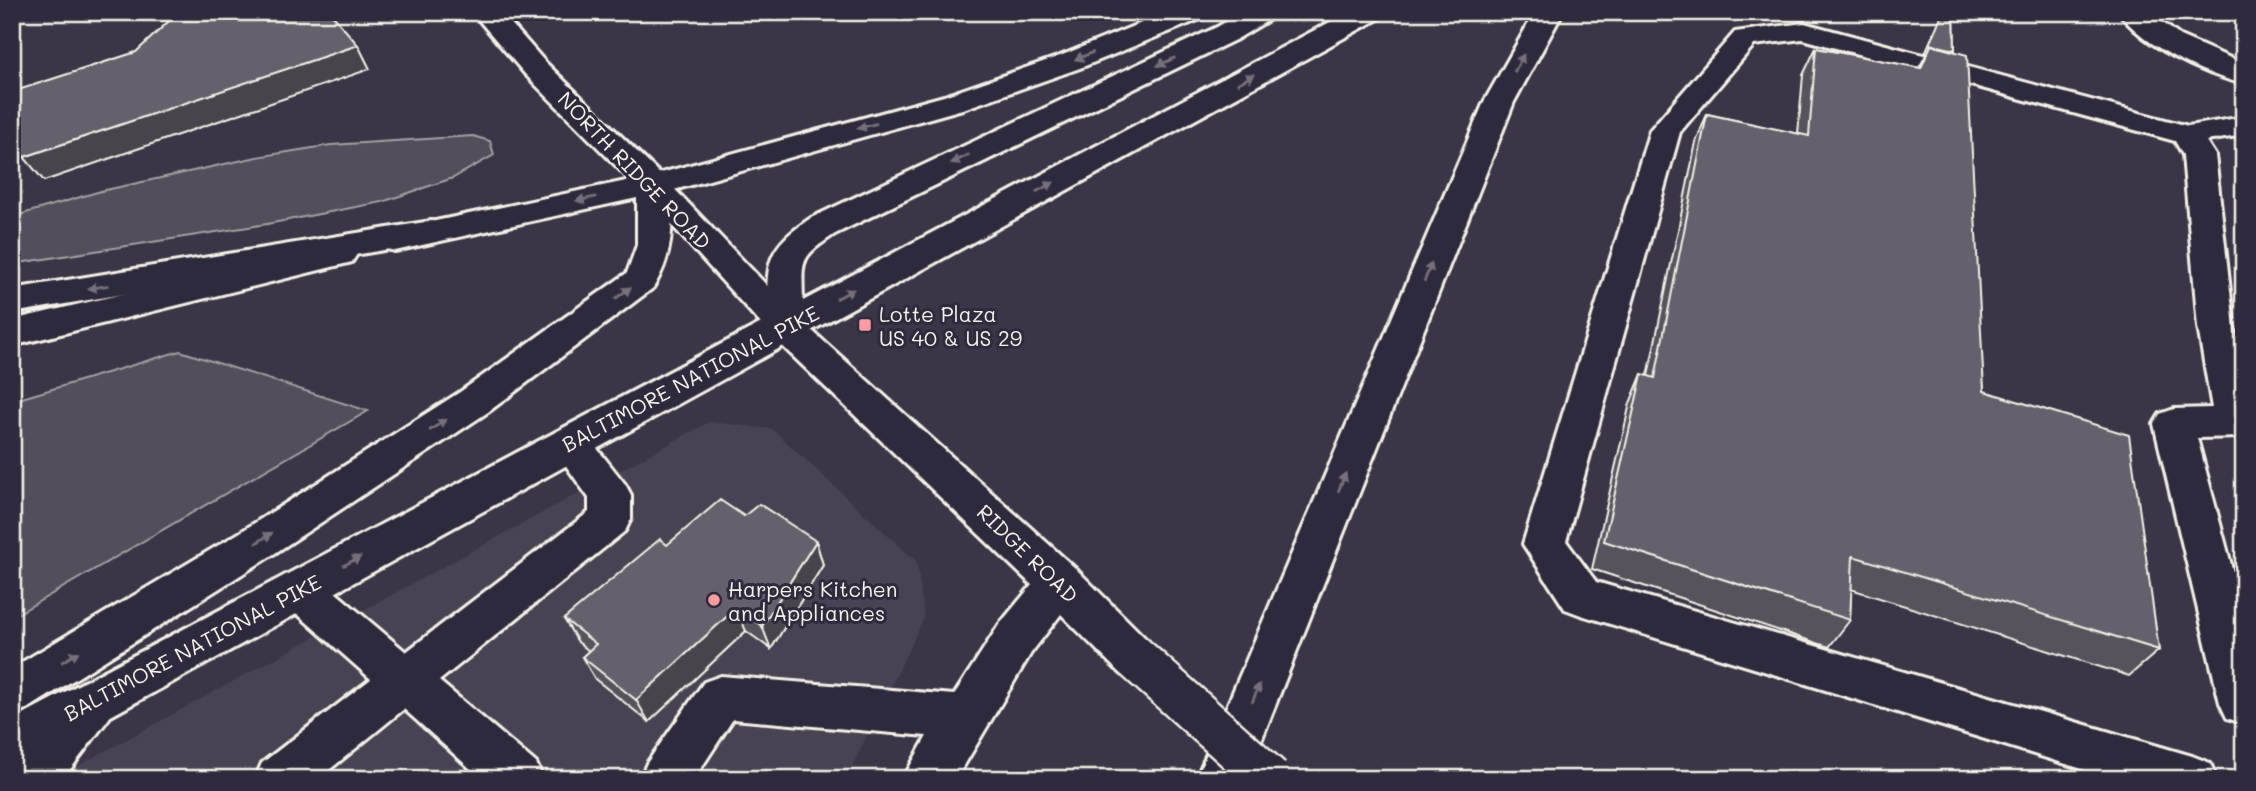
<svg xmlns="http://www.w3.org/2000/svg" width="2256" height="791" font-family="Mali,sans-serif">
	<style>
		.built { fill: #484352 }
		.green { fill: #534e5c; stroke: #a4a0a2; stroke-width: 2 }
		.lines { fill: none; stroke-linecap: round; stroke-linejoin: round }
		.minor-casing { stroke: #f4f1e8; stroke-width: 6 }
		.major-casing { stroke: #f4f1e8; stroke-width: 6 }
		.highway-casing { stroke: #f4f1e8; stroke-width: 6 }
		.minor { fill: #2f2a3d; fill-rule: evenodd }
		.major { fill: #2f2a3d; fill-rule: evenodd }
		.highway { fill: #2f2a3d; fill-rule: evenodd }
		.minor-bridge-casing { stroke: #f4f1e8; stroke-width: 48; stroke-linecap: butt }
		.minor-bridge { stroke: #2f2a3d; stroke-width: 43 }
		.wall { fill: #57535d; stroke: #f4f1e8; stroke-width: 2 }
		.shaded-wall { fill: #47444c; stroke: #f4f1e8; stroke-width: 2 }
		.building { fill: #65616c; stroke: #f4f1e8; stroke-width: 2 }
		.oneway { fill: #747079 }
		.poi-dot { fill: #ff9aa2; stroke: #2f2a3d; stroke-width: 2.5 }
		.labels { text-anchor: middle; dominant-baseline: central; stroke-width: 6; stroke-linejoin: round; paint-order: stroke }
		.street-label { font-size: 21px; fill: #f4f1e8; stroke: #2f2a3d }
		.poi-label { font-size: 21px; fill: #f4f1e8; stroke: #2f2a3d; text-anchor: start }
	</style>
	<rect width="100%" height="100%" fill="#3b3647"/>
	<filter id="ink" filterUnits="userSpaceOnUse"><feTurbulence type="fractalNoise" baseFrequency=".0143" numOctaves="2"/><feDisplacementMap in="SourceGraphic" scale="14" xChannelSelector="R" yChannelSelector="G"/><feConvolveMatrix kernelMatrix="1 2 1 2 8 2 1 2 1" color-interpolation-filters="sRGB"/></filter>
	<g filter="url(#ink)">
		<path class="built" d="M 709,422 L 772,429 L 917,562 L 924,618 L 846,779 L 54,779 Z"/>
		<g class="green">
			<path d="M 473,136 L 490,141 L 494,155 L 453,178 L 382,202 L 267,224 L 12,264 L 12,217 L 101,191 L 257,157 L 331,145 Z"/>
			<path d="M 180,351 L 368,411 L 12,617 L 12,401 Z"/>
		</g>
		<g class="lines">
			<g class="minor-casing">
				<g id="minor">
					<path d="M 472,12 L 501,12 L 545,62 L 664,178 L 798,318 L 1076,569 L 1148,641 L 1155,655 L 1148,669 L 1132,675 L 1116,669 L 1061,614 L 1031,653 L 956,779 L 903,779 L 927,736 L 733,719 L 694,779 L 640,779 L 647,763 L 704,682 L 721,676 L 954,695 L 999,625 L 1032,585 L 772,336 L 642,192 L 525,74 Z"/>
					<path d="M 2119,12 L 2149,12 L 2180,36 L 2244,64 L 2244,84 C 2204,74 2143,47 2119,12 Z"/>
					<path d="M 1804,23 L 2188,126 L 2244,117 L 2244,135 L 2206,141 L 2215,155 L 2234,327 L 2244,373 L 2244,437 L 2197,438 L 2244,613 L 2244,724 L 2227,718 L 2220,703 L 2154,424 L 2160,414 L 2174,409 L 2212,408 L 2198,327 L 2183,155 L 2175,141 L 1803,39 L 1754,45 L 1680,132 L 1566,541 L 1596,582 L 2192,756 L 2210,763 L 2217,779 L 2115,779 L 1581,615 L 1565,609 L 1523,544 L 1650,130 L 1735,32 Z"/>
					<path d="M 570,428 L 584,432 L 625,484 L 631,495 L 631,519 L 625,531 L 439,681 L 536,763 L 543,779 L 482,779 L 404,709 L 318,779 L 255,779 L 262,763 L 371,679 L 284,602 L 278,589 L 284,576 L 300,571 L 316,576 L 406,652 L 589,512 L 589,498 L 550,443 L 556,432 Z"/>
					<path d="M 92,682 L 109,688 L 116,703 L 109,718 L 63,779 L 12,779 L 15,763 L 75,688 Z"/>
				</g>
			</g>
			<g class="major-casing">
				<g id="major">
					<path d="M 1168,12 L 1207,12 L 1203,18 L 1080,68 L 966,108 L 670,191 C 673,227 673,256 653,288 L 488,412 L 269,557 L 29,708 L 12,714 L 12,668 L 239,533 L 460,392 L 627,273 L 637,245 L 637,198 L 395,251 L 383,248 L 378,240 L 383,232 L 650,176 L 944,96 L 1060,56 Z"/>
					<path d="M 1242,12 L 1276,12 L 1272,18 L 1237,39 L 835,234 C 799,258 802,259 803,301 L 1349,12 L 1384,12 L 1380,18 L 29,761 L 12,767 L 12,720 L 767,320 C 768,265 762,251 811,218 L 1217,27 Z"/>
					<path d="M 340,243 L 352,246 L 357,254 L 352,262 L 12,346 L 12,320 Z"/>
				</g>
			</g>
			<g class="highway-casing">
				<g id="highway">
					<path d="M 1535,12 L 1563,12 L 1514,102 L 1246,779 L 1196,779 L 1484,102 Z"/>
					<path d="M 431,221 L 443,224 L 448,232 L 443,240 L 12,313 L 12,289 Z"/>
				</g>
			</g>
			<use href="#minor" class="minor"/>
			<use href="#major" class="major"/>
			<use href="#highway" class="highway"/>
			<g class="minor-bridge-casing">
				<path id="minor-bridge" d="M 1132,655 L 1270,779"/>
			</g>
			<use href="#minor-bridge" class="minor-bridge"/>
		</g>
		<g class="wall">
			<path d="M 1943,12 L 1954,12 L 1955,51 L 1984,391 L 2159,650 L 2129,676 L 1851,589 L 1850,620 L 1829,647 L 1592,569 L 1630,403 L 1642,374 L 1648,376 L 1696,142 L 1707,114 L 1798,134 L 1803,75 L 1816,48 L 1919,68 L 1927,53 L 1925,53 Z"/>
			<path d="M 744,516 L 816,541 L 823,565 L 771,649 L 746,631 L 649,722 L 595,679 L 582,657 L 589,651 L 578,642 L 564,619 Z"/>
		</g>
		<g class="shaded-wall">
			<path d="M 358,45 L 370,69 L 44,181 L 24,157 Z"/>
			<path d="M 816,541 L 823,565 L 771,649 L 762,626 Z"/>
			<path d="M 736,608 L 746,631 L 649,722 L 636,700 Z"/>
		</g>
		<g class="building">
			<path d="M 166,12 L 330,12 L 358,45 L 24,157 L 12,139 L 12,92 L 136,52 L 171,19 Z"/>
			<path d="M 1944,12 L 1954,12 L 1955,50 L 1930,44 Z"/>
			<path d="M 1931,45 L 1967,55 L 1984,391 L 2129,435 L 2159,650 L 1853,556 L 1850,620 L 1604,541 L 1642,374 L 1655,378 L 1707,114 L 1809,136 L 1816,48 L 1921,68 Z"/>
			<path d="M 720,500 L 744,516 L 759,504 L 816,541 L 762,626 L 736,608 L 636,700 L 582,657 L 596,644 L 564,619 L 660,539 L 667,545 Z"/>
		</g>
		<defs><path id="oneway-solid" d="M-6-.8H1V-3.2L6.5 0L1 3.2V.8H-6Z" transform="scale(1.75)"/></defs>
		<g class="oneway">
			<use href="#oneway-solid" transform="translate(1084 56) rotate(158)"/>
			<use href="#oneway-solid" transform="translate(1166 62) rotate(155)"/>
			<use href="#oneway-solid" transform="translate(1519 63) rotate(-62)"/>
			<use href="#oneway-solid" transform="translate(1246 79) rotate(-28)"/>
			<use href="#oneway-solid" transform="translate(867 126) rotate(165)"/>
			<use href="#oneway-solid" transform="translate(960 159) rotate(154)"/>
			<use href="#oneway-solid" transform="translate(1045 187) rotate(-28)"/>
			<use href="#oneway-solid" transform="translate(586 199) rotate(168)"/>
			<use href="#oneway-solid" transform="translate(1428 272) rotate(-68)"/>
			<use href="#oneway-solid" transform="translate(98 287) rotate(171)"/>
			<use href="#oneway-solid" transform="translate(623 293) rotate(-37)"/>
			<use href="#oneway-solid" transform="translate(845 294) rotate(-28)"/>
			<use href="#oneway-solid" transform="translate(438 425) rotate(-33)"/>
			<use href="#oneway-solid" transform="translate(1342 482) rotate(-68)"/>
			<use href="#oneway-solid" transform="translate(264 538) rotate(-33)"/>
			<use href="#oneway-solid" transform="translate(352 561) rotate(-28)"/>
			<use href="#oneway-solid" transform="translate(70 657) rotate(-32)"/>
			<use href="#oneway-solid" transform="translate(1256 693) rotate(-68)"/>
		</g>
	</g>
	<g class="poi-dot">
		<rect x="858" y="318" width="14" height="14" rx="3.5"/>
		<circle cx="714" cy="600" r="7"/>
	</g>
	<g class="labels">
		<g class="street-label">
			<text transform="translate(635 170) rotate(46)">NORTH RIDGE ROAD</text>
			<text transform="translate(690 378) rotate(-28)">BALTIMORE NATIONAL PIKE</text>
			<text transform="translate(1028 553) rotate(44)">RIDGE ROAD</text>
			<text transform="translate(192 647) rotate(-28)">BALTIMORE NATIONAL PIKE</text>
		</g>
		<g class="poi-label">
			<text x="879" y="313">Lotte Plaza<tspan x="879" dy="24">US 40 &amp; US 29</tspan></text>
			<text x="728" y="588">Harpers Kitchen<tspan x="728" dy="24">and Appliances</tspan></text>
		</g>
	</g>
	<rect width="2256" height="791" fill="none" stroke="#2f2a3d" stroke-width="42"/>
	<rect x="21" y="21" width="2214" height="749" fill="none" stroke="#f4f1e8" stroke-width="2.5" filter="url(#ink)"/>
</svg>
